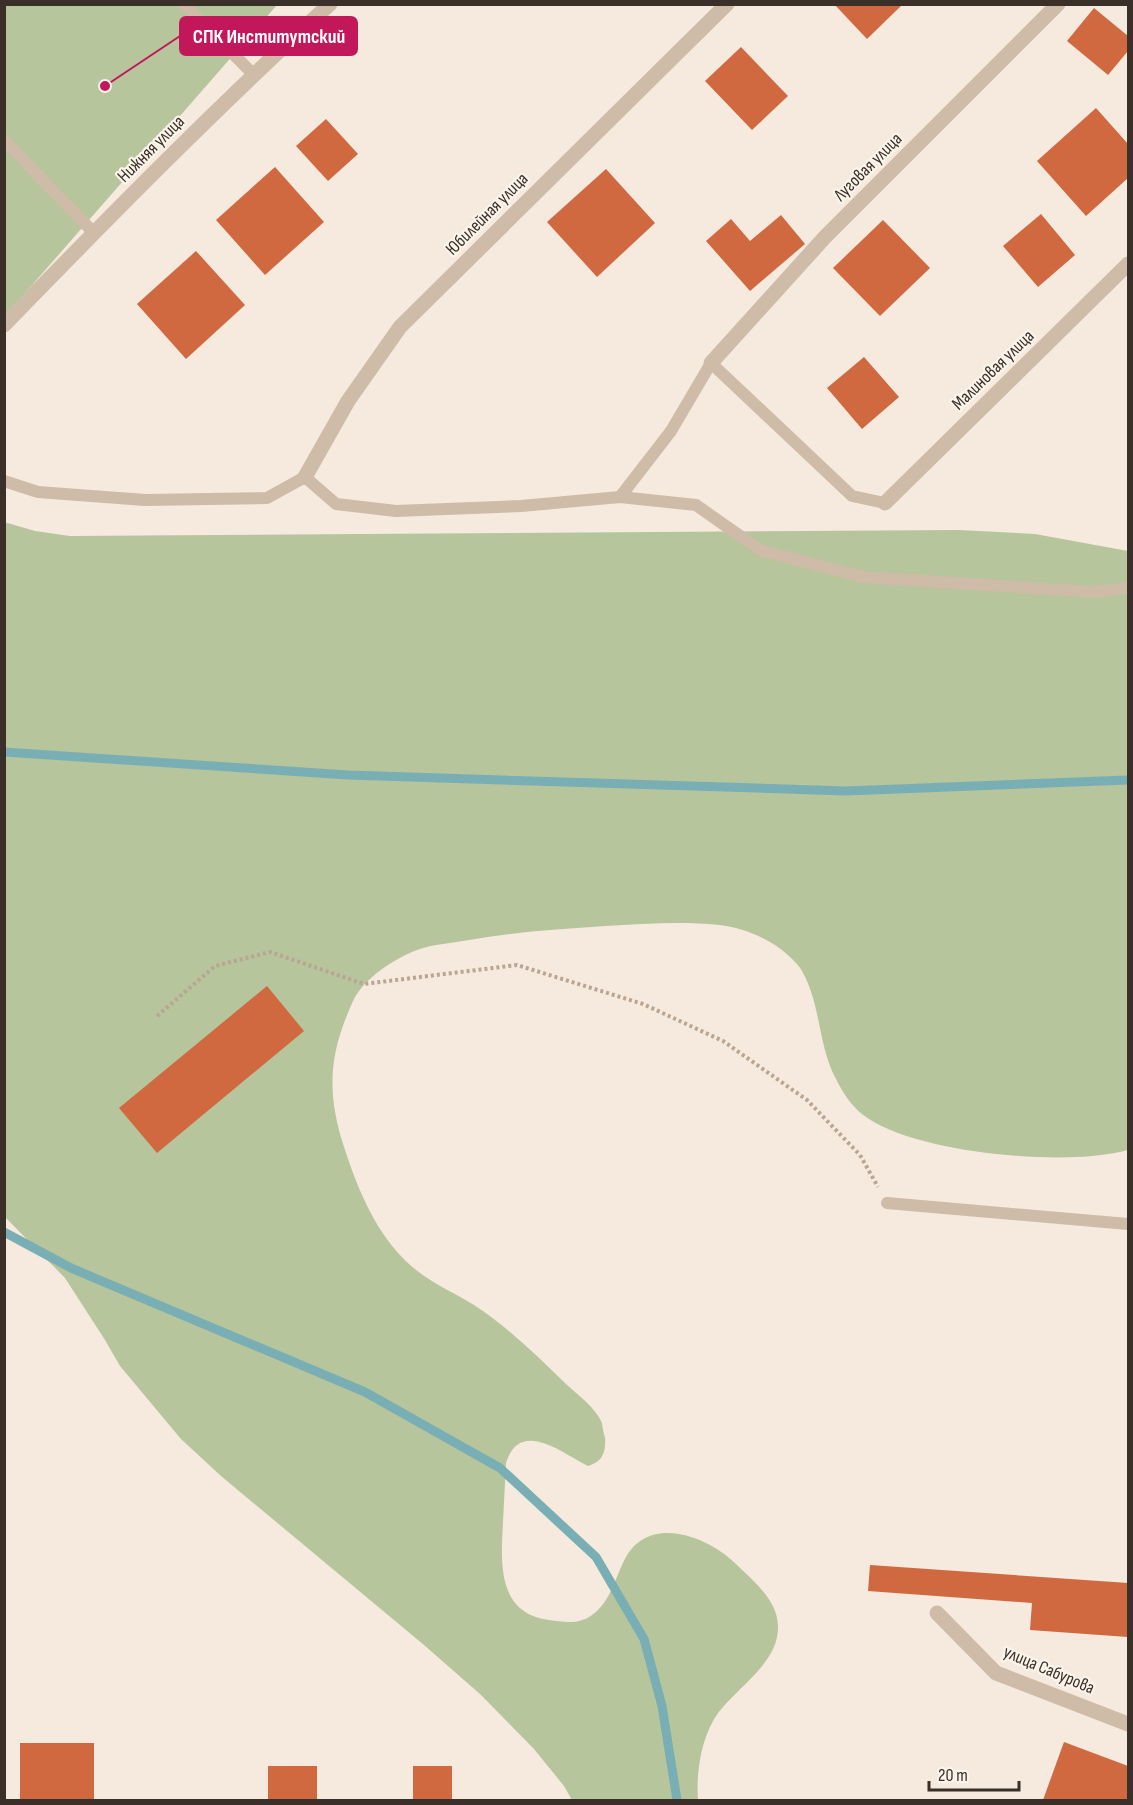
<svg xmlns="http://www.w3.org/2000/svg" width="1133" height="1805" font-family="'Sofia Sans Condensed',sans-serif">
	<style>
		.green { fill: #b6c59b }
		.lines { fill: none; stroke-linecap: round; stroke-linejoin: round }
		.stream { stroke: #79afb4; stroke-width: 9 }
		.building { fill: #d06840 }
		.path { stroke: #baa592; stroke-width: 4; stroke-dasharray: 3 3; stroke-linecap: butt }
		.lane { stroke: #cebba8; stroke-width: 12 }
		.street { stroke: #cebba8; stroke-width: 15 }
		.labels { text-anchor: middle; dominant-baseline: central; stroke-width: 4.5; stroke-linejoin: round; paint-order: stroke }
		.street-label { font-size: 18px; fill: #3a2f29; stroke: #fbf4ea }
		.leader { fill: none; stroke: #c2185b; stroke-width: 2 }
		.callout-dot { fill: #c2185b; stroke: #fbf4ea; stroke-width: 2 }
		.callout { fill: #c2185b; stroke: #c2185b; stroke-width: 2 }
		.callout-label { font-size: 20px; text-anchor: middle; font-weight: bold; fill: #fff }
	</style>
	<rect width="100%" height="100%" fill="#f5eadd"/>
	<g class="green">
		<path d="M 5,5 L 277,5 L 5,316 Z"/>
		<path d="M 4,522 L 35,531 L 70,536 L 959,530 L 1035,534 L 1128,551 L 1128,1150 C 1067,1167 923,1154 869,1119 C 854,1110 844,1095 836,1079 C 818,1046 821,1004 802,971 C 797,962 784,951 775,945 C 758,934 738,927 719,925 C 681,921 643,924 605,926 C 559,929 514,932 469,940 C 453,943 433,944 417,950 C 394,959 364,978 353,1001 C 329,1054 326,1091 344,1147 C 358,1190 376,1234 410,1265 C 429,1282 453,1292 474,1305 C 508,1327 537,1356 566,1384 C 578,1395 596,1408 602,1423 C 602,1424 604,1436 605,1437 C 606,1452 603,1462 588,1466 C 562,1453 520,1418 506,1463 C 505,1482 504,1502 503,1522 C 501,1561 496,1613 549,1620 C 564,1622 579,1625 592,1615 C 611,1602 615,1577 626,1557 C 651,1514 708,1537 736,1564 C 753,1581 777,1599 778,1626 C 779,1663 738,1686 718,1713 C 701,1737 696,1772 698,1800 L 572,1800 L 564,1786 L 534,1749 L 480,1694 L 424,1645 L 221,1476 L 181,1439 L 120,1366 L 105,1340 L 65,1278 L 5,1217 Z"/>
	</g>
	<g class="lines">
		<g class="stream">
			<path d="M 4,752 L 348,775 L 846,791 L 1128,780"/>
			<path d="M 4,1232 L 71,1268 L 365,1392 L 500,1468 L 596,1557 L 644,1639 L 662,1706 L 677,1800"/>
		</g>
	</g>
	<g class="building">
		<path d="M 834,4 L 903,4 L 867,39 Z"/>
		<path d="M 1094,8 L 1128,36 L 1128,51 L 1108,75 L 1067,41 Z"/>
		<path d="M 741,47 L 788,96 L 752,130 L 705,81 Z"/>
		<path d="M 1096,108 L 1128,144 L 1128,178 L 1086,216 L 1037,161 Z"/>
		<path d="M 326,119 L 358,154 L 328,181 L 296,146 Z"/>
		<path d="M 275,167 L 324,222 L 265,275 L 216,220 Z"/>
		<path d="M 606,169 L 655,223 L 597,277 L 547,222 Z"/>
		<path d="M 1041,214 L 1075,255 L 1038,287 L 1003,246 Z"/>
		<path d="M 781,215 L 805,244 L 750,291 L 706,241 L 731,219 L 750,241 Z"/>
		<path d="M 883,220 L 930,268 L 880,316 L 833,268 Z"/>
		<path d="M 196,251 L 245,305 L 186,359 L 137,304 Z"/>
		<path d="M 864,357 L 899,397 L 862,429 L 827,388 Z"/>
		<path d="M 267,986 L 304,1031 L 157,1153 L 119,1108 Z"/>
		<path d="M 870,1565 L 1128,1583 L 1128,1637 L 1030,1630 L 1032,1603 L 868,1591 Z"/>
		<path d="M 1064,1742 L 1128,1766 L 1128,1800 L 1043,1800 Z"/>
		<rect x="20" y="1743" width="74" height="57"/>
		<rect x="268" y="1766" width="49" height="34"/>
		<rect x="413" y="1766" width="39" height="34"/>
	</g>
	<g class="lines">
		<path class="path" d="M 157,1016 L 215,966 L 270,952 L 364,984 L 517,965 L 643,1004 L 723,1041 L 807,1100 L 860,1155 L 878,1187"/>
		<g class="lane">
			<path d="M 184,4 L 253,74"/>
			<path d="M 4,140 L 94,233"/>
			<path d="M 4,481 L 38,492 L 145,500 L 267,498 L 305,477 L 336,504 L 396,511 L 521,506 L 620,497 L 696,505 L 760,550 L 862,577 L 1095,592 L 1128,588"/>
			<path d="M 620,497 L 671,431 L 711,363 L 852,496 L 885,503"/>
			<path d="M 887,1203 L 1128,1224"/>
		</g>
		<g class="street">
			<path d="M 4,325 C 110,216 217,107 330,4"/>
			<path d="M 711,363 L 825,237 L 1058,4"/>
			<path d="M 305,477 L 348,401 L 400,327 L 727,4"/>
			<path d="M 885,503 L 1128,264"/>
			<path d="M 937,1613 L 996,1673 L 1128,1724"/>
		</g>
	</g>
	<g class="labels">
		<g class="street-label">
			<text transform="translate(151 149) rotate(-45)">Нижняя улица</text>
			<text transform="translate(868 167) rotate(-45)">Луговая улица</text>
			<text transform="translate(487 214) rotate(-45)">Юбилейная улица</text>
			<text transform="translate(993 370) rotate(-44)">Малиновая улица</text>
			<text transform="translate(1049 1670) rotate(23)">улица Сабурова</text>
		</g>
	</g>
	<path class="leader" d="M105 86L180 36"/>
	<circle class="callout-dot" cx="105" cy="86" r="6"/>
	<rect class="callout" x="180" y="17" width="177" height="38" rx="6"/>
	<g class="callout-label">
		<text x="269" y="43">СПК Институтский</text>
	</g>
	<rect width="1133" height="1805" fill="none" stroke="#3a2f29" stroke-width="12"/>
	<path d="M929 1781v9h90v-9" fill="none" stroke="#3a2f29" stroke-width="3"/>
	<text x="938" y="1781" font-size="18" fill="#3a2f29" stroke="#fbf4ea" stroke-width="4.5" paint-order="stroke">20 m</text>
</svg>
